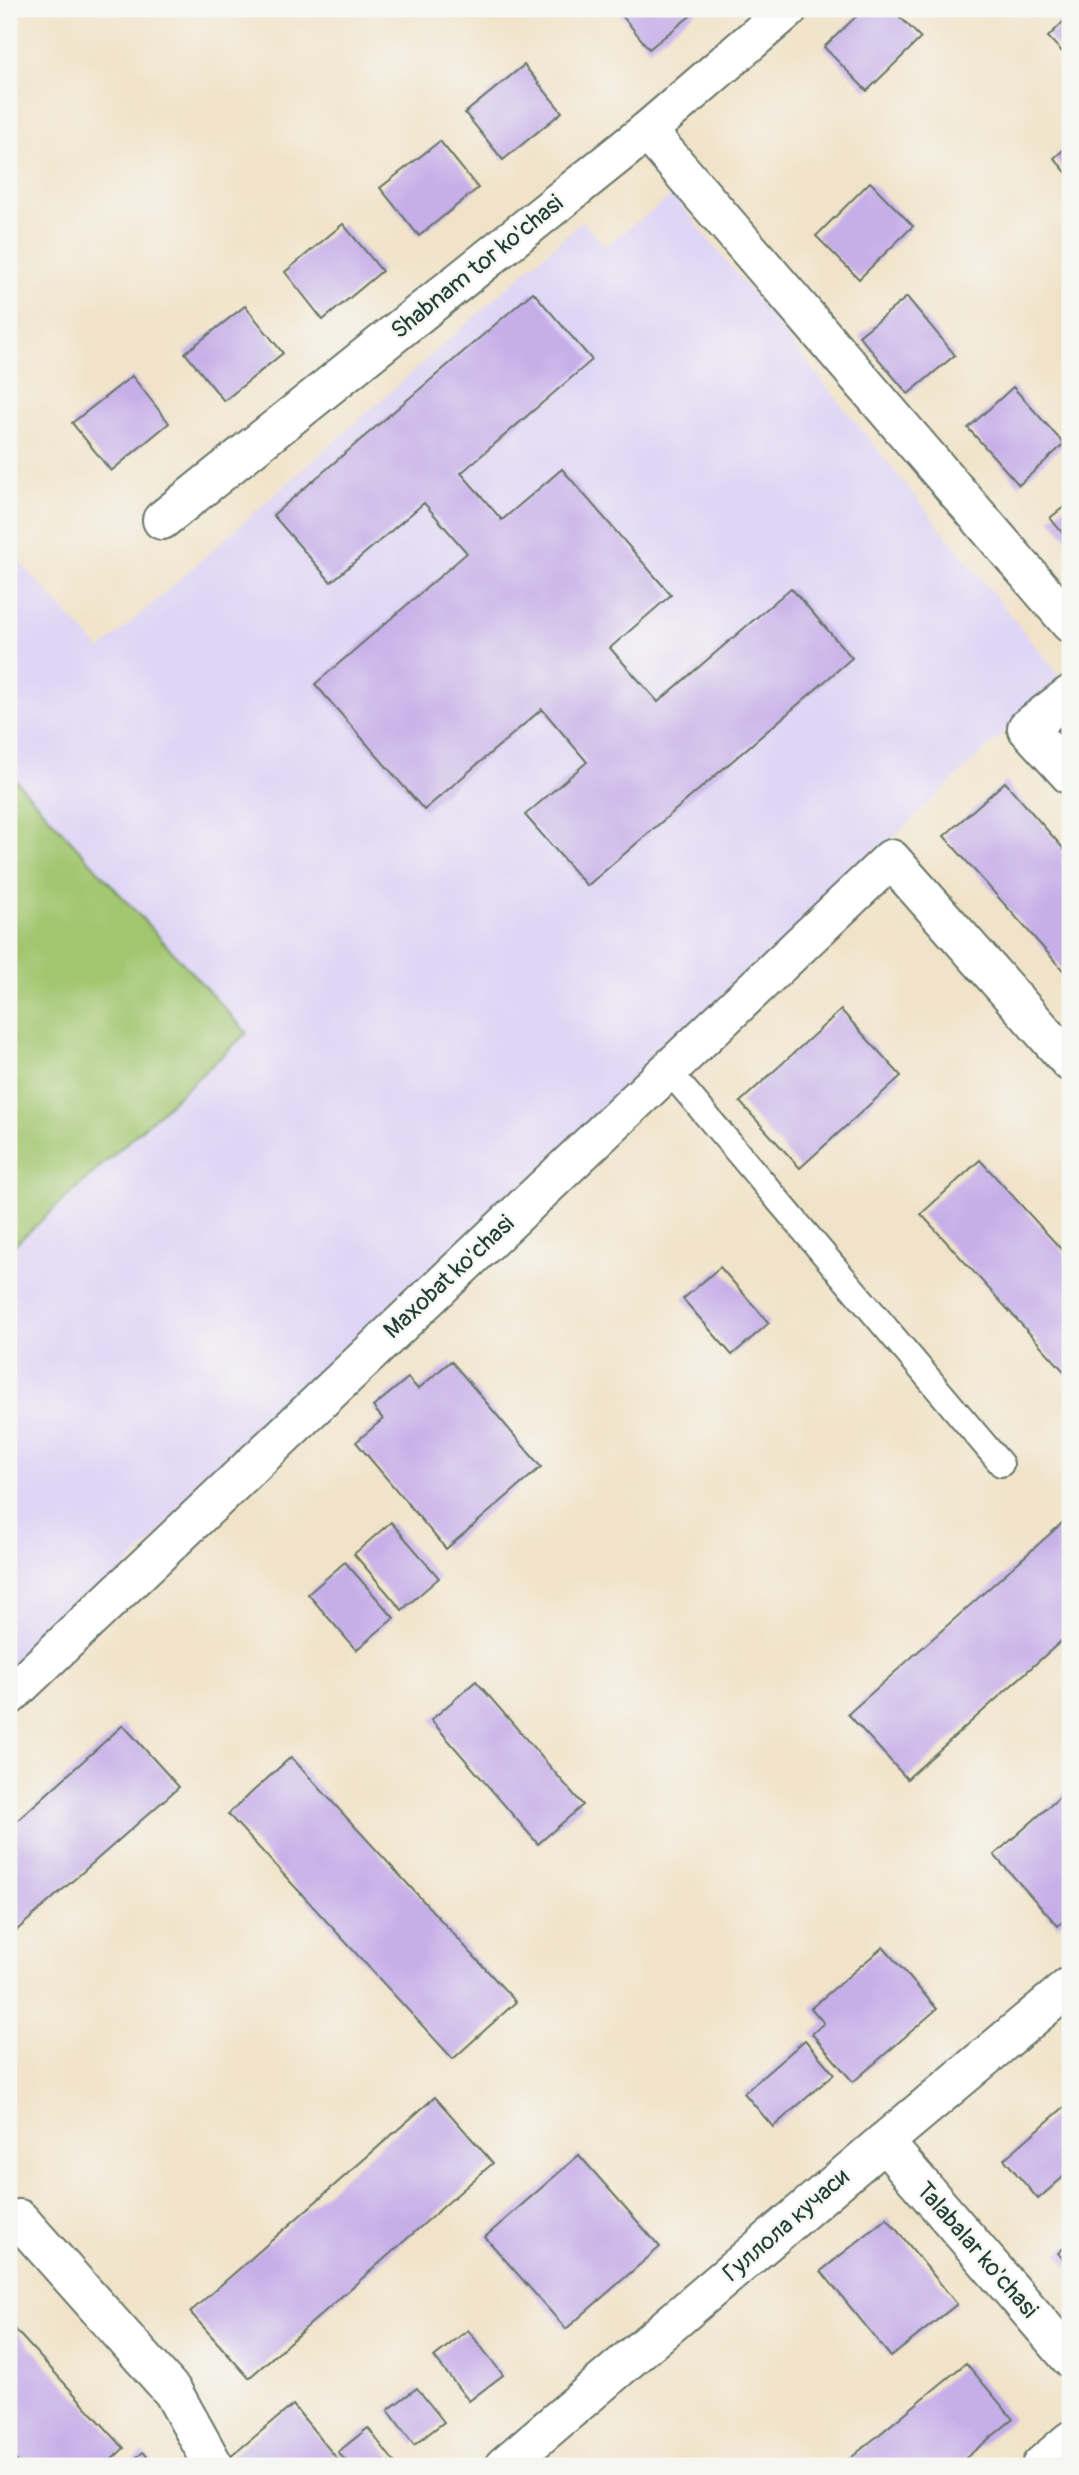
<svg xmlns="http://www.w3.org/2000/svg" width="1079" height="2475" font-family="Pangolin,sans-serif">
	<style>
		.built { fill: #dfd5f5 }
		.green { fill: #a2c670; stroke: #608252; stroke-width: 2 }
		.building { fill: #c6afe8 }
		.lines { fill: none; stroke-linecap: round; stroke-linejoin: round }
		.service-casing { stroke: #687768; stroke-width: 28 }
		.minor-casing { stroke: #687768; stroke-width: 42 }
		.service { stroke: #fff; stroke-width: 24 }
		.minor { stroke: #fff; stroke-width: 38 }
		.labels { text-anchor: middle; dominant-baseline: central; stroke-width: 5; stroke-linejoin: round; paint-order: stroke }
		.street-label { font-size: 24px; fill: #1f3d34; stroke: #f6f6f2 }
	</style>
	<rect width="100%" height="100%" fill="#f6f6f2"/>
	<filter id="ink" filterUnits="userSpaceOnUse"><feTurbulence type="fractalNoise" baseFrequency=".0143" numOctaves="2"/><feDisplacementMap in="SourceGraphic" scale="14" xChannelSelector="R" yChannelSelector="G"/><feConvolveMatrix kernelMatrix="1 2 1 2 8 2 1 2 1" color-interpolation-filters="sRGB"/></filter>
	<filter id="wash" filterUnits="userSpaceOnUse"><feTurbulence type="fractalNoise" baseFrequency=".00686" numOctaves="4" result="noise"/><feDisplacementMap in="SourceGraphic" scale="28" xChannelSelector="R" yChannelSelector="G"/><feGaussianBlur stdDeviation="1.57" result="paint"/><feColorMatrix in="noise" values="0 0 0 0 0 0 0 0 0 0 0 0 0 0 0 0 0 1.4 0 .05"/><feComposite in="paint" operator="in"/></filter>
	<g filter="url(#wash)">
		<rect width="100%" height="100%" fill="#f1e3c9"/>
		<path class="built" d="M 673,195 L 1061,678 L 14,1673 L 9,1668 L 9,550 L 100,650 L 582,221 L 605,246 Z"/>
		<path class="green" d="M 9,773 L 247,1033 L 9,1250 Z"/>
		<g id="blocks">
			<g class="building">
				<path d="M 617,9 L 699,9 L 649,49 Z"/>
				<path d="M 864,9 L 892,9 L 921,38 L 867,91 L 824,47 Z"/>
				<path d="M 1070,15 L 1070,60 L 1048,37 Z"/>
				<path d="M 524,65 L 562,112 L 503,160 L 465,113 Z"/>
				<path d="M 440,141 L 478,188 L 419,236 L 380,188 Z"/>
				<path d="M 1070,144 L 1070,177 L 1054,158 Z"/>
				<path d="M 870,182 L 913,226 L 859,279 L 816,236 Z"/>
				<path d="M 343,224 L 382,271 L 323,320 L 285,272 Z"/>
				<path d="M 533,292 L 592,360 L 461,473 L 502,520 L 562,469 L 671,595 L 610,648 L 658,702 L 791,588 L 852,658 L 587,886 L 525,815 L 587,762 L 542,709 L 424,810 L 315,684 L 467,553 L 424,503 L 331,582 L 273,515 Z"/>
				<path d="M 907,297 L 955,355 L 908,394 L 859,336 Z"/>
				<path d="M 245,306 L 283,353 L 224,401 L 185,353 Z"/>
				<path d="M 132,376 L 169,423 L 111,471 L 72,423 Z"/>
				<path d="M 1013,387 L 1064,444 L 1019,485 L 968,428 Z"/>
				<path d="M 1070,502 L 1070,542 L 1050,518 Z"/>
				<path d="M 1005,782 L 1070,856 L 1070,978 L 944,836 Z"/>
				<path d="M 841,1010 L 901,1076 L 800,1168 L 740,1102 Z"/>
				<path d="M 980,1160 L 1070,1259 L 1070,1378 L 921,1214 Z"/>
				<path d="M 720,1267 L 769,1323 L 732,1355 L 683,1299 Z"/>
				<path d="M 451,1361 L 541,1467 L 446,1549 L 356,1442 L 383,1419 L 373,1407 L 408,1378 L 418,1389 Z"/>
				<path d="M 1070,1516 L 1070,1633 L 907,1779 L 848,1714 Z"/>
				<path d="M 391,1522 L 439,1578 L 402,1610 L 354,1554 Z"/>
				<path d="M 345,1562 L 394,1618 L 356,1650 L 308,1594 Z"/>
				<path d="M 476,1681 L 583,1805 L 538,1844 L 431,1720 Z"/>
				<path d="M 123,1725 L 179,1787 L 9,1937 L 9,1828 Z"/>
				<path d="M 291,1757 L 516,2002 L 453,2059 L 228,1814 Z"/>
				<path d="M 1070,1788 L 1070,1915 L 1058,1926 L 994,1855 Z"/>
				<path d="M 883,1947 L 937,2009 L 853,2082 L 812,2034 L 824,2023 L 811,2008 Z"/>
				<path d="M 805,2040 L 834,2074 L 773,2127 L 744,2093 Z"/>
				<path d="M 435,2097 L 493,2163 L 249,2378 L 190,2312 Z"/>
				<path d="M 1070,2102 L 1070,2171 L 1038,2199 L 1004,2159 Z"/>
				<path d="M 579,2155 L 660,2247 L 566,2329 L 485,2237 Z"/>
				<path d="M 887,2218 L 957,2304 L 891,2357 L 821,2271 Z"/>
				<path d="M 1070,2243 L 1070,2268 L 1058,2253 Z"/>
				<path d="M 9,2323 L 124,2448 L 105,2466 L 21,2466 L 9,2453 Z"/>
				<path d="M 468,2330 L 503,2375 L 469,2401 L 434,2357 Z"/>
				<path d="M 966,2363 L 1013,2419 L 956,2466 L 841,2466 Z"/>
				<path d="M 417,2388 L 444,2422 L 414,2445 L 388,2410 Z"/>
				<path d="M 293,2405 L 343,2466 L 228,2466 L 224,2462 Z"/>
				<path d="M 368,2428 L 395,2463 L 391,2466 L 350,2466 L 338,2452 Z"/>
				<path d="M 143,2452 L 156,2466 L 126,2466 Z"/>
			</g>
		</g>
	</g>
	<g filter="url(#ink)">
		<use href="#blocks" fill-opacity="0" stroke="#687768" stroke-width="2"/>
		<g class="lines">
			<g class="service-casing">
				<path id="service" d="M 668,1070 L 1001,1464"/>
			</g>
			<g class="minor-casing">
				<g id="minor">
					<path d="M 647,131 L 1070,623"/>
					<path d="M 162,520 L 647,131 L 788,9"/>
					<path d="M 1070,695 L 1027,728 L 1070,775"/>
					<path d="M 9,1696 L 891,859 L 1070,1062"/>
					<path d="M 884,2142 L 1070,2358"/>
					<path d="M 19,2219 L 173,2392 L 214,2466"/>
					<path d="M 504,2466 L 884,2142 L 1070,1986"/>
					<path d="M 1041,2466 L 1070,2441"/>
				</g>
			</g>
			<use href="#service" class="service"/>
			<use href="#minor" class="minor"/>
		</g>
	</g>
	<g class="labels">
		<g class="street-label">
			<text transform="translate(477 267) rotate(-39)">Shabnam tor ko'chasi</text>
			<text transform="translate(449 1277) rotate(-43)">Maxobat ko'chasi</text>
			<text transform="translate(786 2225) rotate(-41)">Гуллола кучаси</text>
			<text transform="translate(977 2250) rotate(49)">Talabalar ko'chasi</text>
		</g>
	</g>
	<rect width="1079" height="2475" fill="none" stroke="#f6f6f2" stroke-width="35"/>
</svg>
